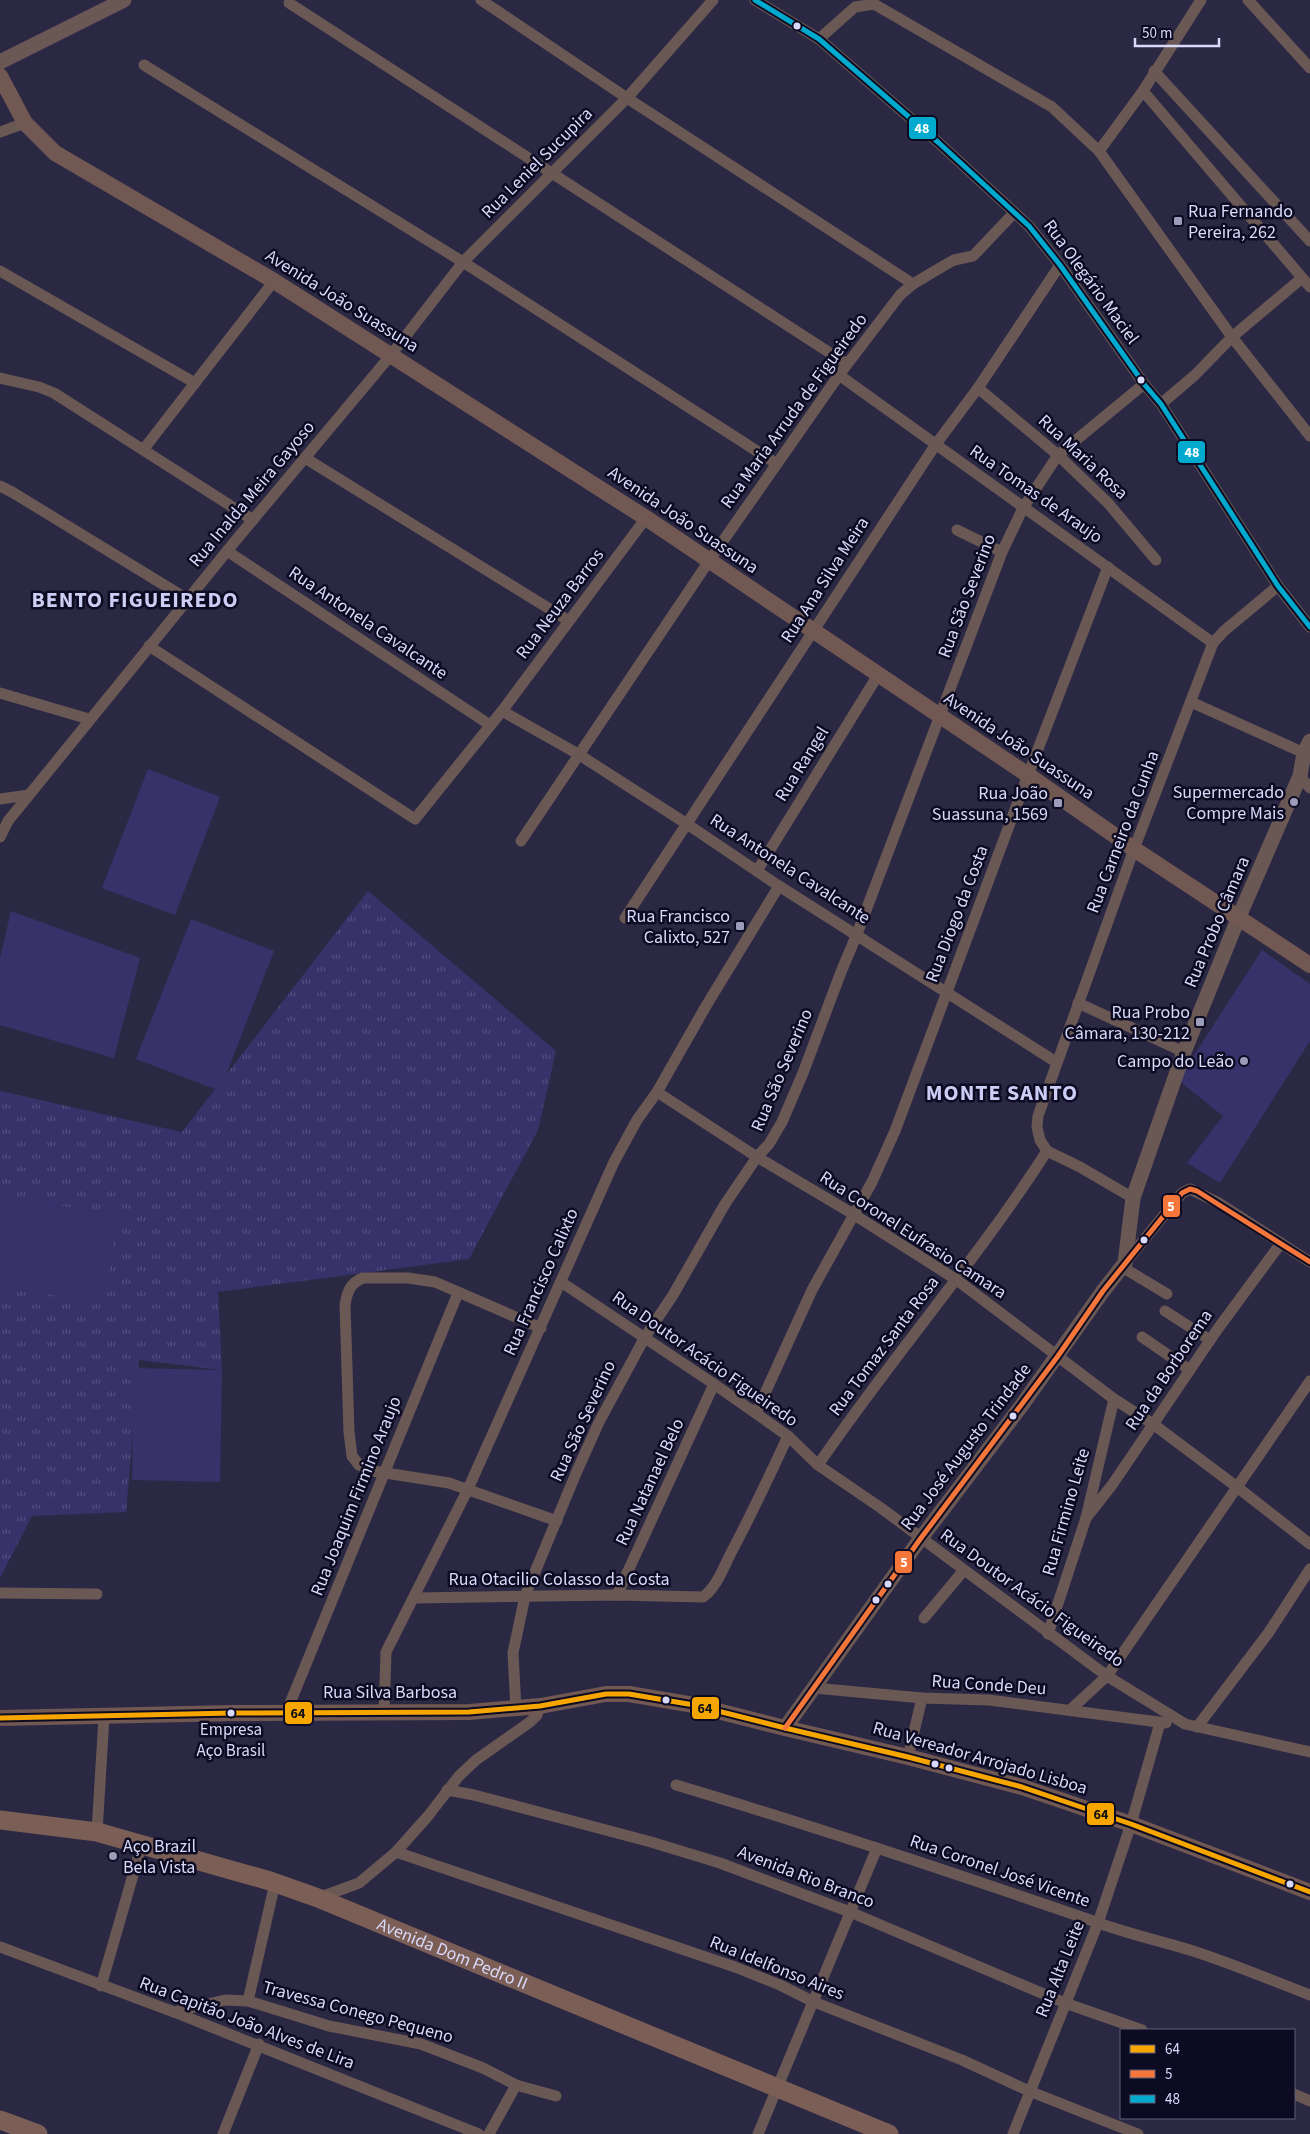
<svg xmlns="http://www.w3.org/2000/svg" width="1310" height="2134" font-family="'Source Sans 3',sans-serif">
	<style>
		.grass { fill: url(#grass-tufts) }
		.pitch { fill: #37326a }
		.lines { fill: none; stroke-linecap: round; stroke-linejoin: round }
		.minor { stroke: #6a5855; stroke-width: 11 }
		.tertiary { stroke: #6a5855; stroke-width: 15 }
		.secondary { stroke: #725852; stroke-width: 16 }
		.primary { stroke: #7b5e55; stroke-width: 19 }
		.bus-1-casing { stroke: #0d0b22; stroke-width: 9 }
		.bus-2-casing { stroke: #0d0b22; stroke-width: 9 }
		.bus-3-casing { stroke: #0d0b22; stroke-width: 9 }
		.bus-1 { stroke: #f7a600; stroke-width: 5 }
		.bus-2 { stroke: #f5763a; stroke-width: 5 }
		.bus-3 { stroke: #00a9ce; stroke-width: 5 }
		.bus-dot { fill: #d9dafb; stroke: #0d0b22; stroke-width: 2 }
		.poi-dot { fill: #9c9cbb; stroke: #0d0b22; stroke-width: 2 }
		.labels { text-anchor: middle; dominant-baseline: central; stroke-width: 5; stroke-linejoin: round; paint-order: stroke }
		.bus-label { font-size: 17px; fill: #d9dafb; stroke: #0d0b22 }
		.street-label { font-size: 18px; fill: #d9dafb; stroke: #0d0b22 }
		.poi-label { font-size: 18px; fill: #d9dafb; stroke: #0d0b22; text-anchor: end }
		.district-label { font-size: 22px; font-weight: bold; letter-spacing: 1px; fill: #cccdf5; stroke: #0d0b22 }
		.line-badge { stroke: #0d0b22; stroke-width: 2 }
		.badge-label { font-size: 14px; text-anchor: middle; font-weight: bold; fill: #fff }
		.pale-badge-label { font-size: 14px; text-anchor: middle; font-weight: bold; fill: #111 }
	</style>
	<defs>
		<pattern id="grass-tufts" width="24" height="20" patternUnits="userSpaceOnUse" patternTransform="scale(1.25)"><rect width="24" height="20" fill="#37326a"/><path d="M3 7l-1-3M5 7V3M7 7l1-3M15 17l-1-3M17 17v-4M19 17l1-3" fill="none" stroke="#534f80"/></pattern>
	</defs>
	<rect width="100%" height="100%" fill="#2b2844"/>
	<path class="grass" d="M 368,891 L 556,1051 L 538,1130 L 469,1259 L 218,1292 L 222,1370 L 139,1360 L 126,1512 L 32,1516 L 0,1578 L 0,1091 L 182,1132 Z"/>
	<g class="pitch">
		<path d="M 148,769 L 220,797 L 175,915 L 102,888 Z"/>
		<path d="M 11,911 L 140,958 L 114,1058 L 0,1025 L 0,958 Z"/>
		<path d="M 191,919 L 274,951 L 220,1091 L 136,1059 Z"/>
		<path d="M 1262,950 L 1310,984 L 1310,1041 L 1220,1183 L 1187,1163 L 1223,1116 L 1178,1080 Z"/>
		<path d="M 0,1197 L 117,1214 L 104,1302 L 0,1287 Z"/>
		<path d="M 134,1368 L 222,1370 L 220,1482 L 132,1480 Z"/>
	</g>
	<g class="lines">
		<g class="minor">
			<path d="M 481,0 L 627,98 L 913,284"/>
			<path d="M 755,0 L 819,39 L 939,143 L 1029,226 L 1060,265 L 1144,384 L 1161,404 L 1278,586 L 1310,627"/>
			<path d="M 1248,0 L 1310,68"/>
			<path d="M 289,3 L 847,364"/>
			<path d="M 819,39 L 855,7 L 874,4 L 1052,107 L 1099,151 L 1232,337 L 1310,436"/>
			<path d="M 144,65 L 463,262 L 777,464"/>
			<path d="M 1154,71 L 1310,241"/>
			<path d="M 1143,91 L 1310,287"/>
			<path d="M 0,132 L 25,123"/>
			<path d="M 1099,151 L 1143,91 L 1201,0"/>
			<path d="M 0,271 L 195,383"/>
			<path d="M 839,375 L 1213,643"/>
			<path d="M 0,378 L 39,387 L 54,393 L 253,520"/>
			<path d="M 978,388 L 1058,455 L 1108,503 L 1156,560"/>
			<path d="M 1161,404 L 1195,375 L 1232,337 L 1302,278"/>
			<path d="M 143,450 L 274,281"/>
			<path d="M 305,458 L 569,621"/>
			<path d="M 0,486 L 12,492 L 187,599"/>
			<path d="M 957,530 L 1002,552"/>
			<path d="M 227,551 L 490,725"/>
			<path d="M 149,646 L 415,819 L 502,711 L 646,518"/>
			<path d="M 0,693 L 89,719"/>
			<path d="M 1191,702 L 1304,753"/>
			<path d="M 502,711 L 578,754 L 687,824 L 779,886 L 1056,1062"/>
			<path d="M 1300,776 L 1310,788"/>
			<path d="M 0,799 L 29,795"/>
			<path d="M 0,837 L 8,821 L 236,540 L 391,355 L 463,262 L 627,98 L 713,0"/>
			<path d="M 521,841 L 709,561 L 839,375 L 900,295 L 913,284 L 945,265 L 954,260 L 973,256 L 1014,213"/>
			<path d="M 757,871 L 878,675"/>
			<path d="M 625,918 L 936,444 L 978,388 L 1060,265"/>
			<path d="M 1078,1003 L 1184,1052"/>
			<path d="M 657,1092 L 757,1157 L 853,1214 L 957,1280 L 1114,1399 L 1153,1424 L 1237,1487 L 1310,1544"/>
			<path d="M 1133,1198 L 1080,1167 L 1047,1151 L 1040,1140 L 1037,1127 L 1038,1116 L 1134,849 L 1213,643 L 1224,631 L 1278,586"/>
			<path d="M 1125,1263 L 1182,1193 L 1190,1189 L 1219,1203 L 1310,1262"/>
			<path d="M 1122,1267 L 1167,1294"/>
			<path d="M 561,1282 L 714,1384 L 788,1436 L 818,1465 L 881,1508 L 1107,1676 L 1185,1724 L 1310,1752"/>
			<path d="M 1165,1311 L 1210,1340"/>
			<path d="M 541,1328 L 435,1282 L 408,1278 L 363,1278 C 350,1283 347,1292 345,1305 L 349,1432 L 352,1456 L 359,1465 L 373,1471 L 449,1483 L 557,1521"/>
			<path d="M 1142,1337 L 1190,1370"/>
			<path d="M 756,1413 L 812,1290 L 872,1182 L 895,1131 L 1028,775 L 1108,567"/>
			<path d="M 818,1465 C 891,1358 977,1260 1047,1151"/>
			<path d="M 1086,1518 L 1112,1485 L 1217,1330 L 1281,1243"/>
			<path d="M 0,1593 L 97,1594"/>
			<path d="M 617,1595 L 714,1384"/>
			<path d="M 415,1598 L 617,1595 L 703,1597 C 717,1587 724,1566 732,1551 C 752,1513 770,1475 788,1436"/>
			<path d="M 924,1618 L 964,1570"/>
			<path d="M 1048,1634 L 1086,1518 L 1114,1399"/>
			<path d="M 814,1688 L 922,1698 L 989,1700 L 1166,1723"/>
			<path d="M 516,1709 L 513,1653 L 525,1596 L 577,1471 L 599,1422 L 645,1337 L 673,1295 L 725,1204 L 757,1157 L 769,1144 L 782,1122 L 803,1073 L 841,972 L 857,934 L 1002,552 L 1023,508 L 1058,455 L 1144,384"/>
			<path d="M 1070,1710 L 1107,1676 L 1310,1381"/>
			<path d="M 384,1712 L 386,1652 L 468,1489 L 614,1162 L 637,1120 L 657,1092 L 706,1006 L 779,886"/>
			<path d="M 286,1713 L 458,1293"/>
			<path d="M 1197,1727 L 1269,1632 L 1310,1569"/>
			<path d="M 908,1757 L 922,1698"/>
			<path d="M 676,1785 C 817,1827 957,1874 1096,1922 C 1128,1934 1161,1941 1193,1951 C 1233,1964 1271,1980 1310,1995"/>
			<path d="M 447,1790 L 474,1795 L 651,1842 L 720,1863 L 850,1912 L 1065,2003 L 1142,2030"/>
			<path d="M 97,1832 L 104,1717"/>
			<path d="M 396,1852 L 735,1967 L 780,1985 L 814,2002 L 962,2060 L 1029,2091 L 1138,2134"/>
			<path d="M 318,1898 L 359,1883 L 396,1852 L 428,1816 L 459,1776 L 476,1760 L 530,1722 L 537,1715 L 540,1706"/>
			<path d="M 0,1947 L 174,2012 L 479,2134"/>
			<path d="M 101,1986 L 142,1844"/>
			<path d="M 248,2001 L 275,1883"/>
			<path d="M 174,2012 L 225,2000 L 248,2001 L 329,2026 L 421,2044 L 483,2068 L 516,2085 L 556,2096"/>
			<path d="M 1294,2094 L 1310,2101"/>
			<path d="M 223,2134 L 259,2044"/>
			<path d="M 489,2134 L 516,2085"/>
			<path d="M 758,2134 L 877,1848"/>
			<path d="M 1013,2134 L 1098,1923 L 1131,1824 L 1160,1723"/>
		</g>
		<g class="tertiary">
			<path d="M 0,62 L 124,0"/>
			<path d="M 785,1728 L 921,1538 L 1022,1405 L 1103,1291 L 1125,1263 L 1133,1198 L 1184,1052 L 1238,919 L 1300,776 L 1304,753 L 1310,741"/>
		</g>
		<g class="secondary">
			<path d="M 0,76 L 25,123 L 55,153 L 274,281 L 646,518 L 1028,775 L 1134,849 L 1310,965"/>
			<path d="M 0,1718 L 233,1713 L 469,1712 L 540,1706 L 606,1694 L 629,1694 L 694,1705 L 785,1728 L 908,1757 L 1022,1787 L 1131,1824 L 1310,1892"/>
		</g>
		<g class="primary">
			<path id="s1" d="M 0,1820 L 97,1832 L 270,1881 L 318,1898 L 889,2134"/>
			<path d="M 0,2120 L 38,2134"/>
		</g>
		<g class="bus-1-casing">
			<path id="bus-1" d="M 0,1718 L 233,1713 L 469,1712 L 540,1706 L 606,1694 L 629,1694 L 694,1705 L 785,1728 L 908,1757 L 1022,1787 L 1131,1824 L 1310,1892"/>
		</g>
		<g class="bus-2-casing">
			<path id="bus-2" d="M 785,1728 L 921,1538 L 1058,1356 L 1103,1291 L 1182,1193 L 1190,1189 L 1197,1191 L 1310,1262"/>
		</g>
		<g class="bus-3-casing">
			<path id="bus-3" d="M 755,0 L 819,39 L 939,143 L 1029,226 L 1060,265 L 1144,384 L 1161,404 L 1278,586 L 1310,627"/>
		</g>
		<use href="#bus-1" class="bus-1"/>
		<use href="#bus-2" class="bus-2"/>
		<use href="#bus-3" class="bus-3"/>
	</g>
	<g class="bus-dot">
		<circle cx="797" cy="26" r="4.5"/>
		<circle cx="1141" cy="380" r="4.5"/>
		<circle cx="1144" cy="1240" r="4.5"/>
		<circle cx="1013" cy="1416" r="4.5"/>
		<circle cx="888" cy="1584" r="4.5"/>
		<circle cx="876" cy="1600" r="4.5"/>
		<circle cx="666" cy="1700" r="4.5"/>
		<circle cx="231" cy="1713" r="4.5"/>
		<circle cx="935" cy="1764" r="4.5"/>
		<circle cx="949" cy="1768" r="4.5"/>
		<circle cx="1290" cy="1884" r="4.5"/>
	</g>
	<g class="poi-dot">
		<rect x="1173" y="216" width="10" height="10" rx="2.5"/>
		<circle cx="1294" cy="802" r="5"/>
		<rect x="1053" y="798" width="10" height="10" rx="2.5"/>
		<rect x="735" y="921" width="10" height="10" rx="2.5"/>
		<rect x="1195" y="1017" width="10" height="10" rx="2.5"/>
		<circle cx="1244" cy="1061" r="5"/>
		<circle cx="113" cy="1856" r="5"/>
	</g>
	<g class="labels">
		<g class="bus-label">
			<text x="231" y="1730">Empresa<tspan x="231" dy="21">Aço Brasil</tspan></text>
		</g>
		<g class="street-label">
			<text transform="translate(537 163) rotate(-45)">Rua Leniel Sucupira</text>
			<text transform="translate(1091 282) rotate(54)">Rua Olegário Maciel</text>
			<text transform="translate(342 301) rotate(32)">Avenida João Suassuna</text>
			<text transform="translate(794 411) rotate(-54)">Rua Maria Arruda de Figueiredo</text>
			<text transform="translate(1083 457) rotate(43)">Rua Maria Rosa</text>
			<text transform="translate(252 494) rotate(-50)">Rua Inalda Meira Gayoso</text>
			<text transform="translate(1036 494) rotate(35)">Rua Tomas de Araujo</text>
			<text transform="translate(683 520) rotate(34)">Avenida João Suassuna</text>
			<text transform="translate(825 580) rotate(-57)">Rua Ana Silva Meira</text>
			<text transform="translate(967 596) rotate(-69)">Rua São Severino</text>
			<text transform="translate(560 604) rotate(-53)">Rua Neuza Barros</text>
			<text transform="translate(368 623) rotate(34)">Rua Antonela Cavalcante</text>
			<text transform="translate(1019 746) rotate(34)">Avenida João Suassuna</text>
			<text transform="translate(802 764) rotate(-58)">Rua Rangel</text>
			<text transform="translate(1123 832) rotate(-69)">Rua Carneiro da Cunha</text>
			<text transform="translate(790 869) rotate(33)">Rua Antonela Cavalcante</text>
			<text transform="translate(957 914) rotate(-69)">Rua Diogo da Costa</text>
			<text transform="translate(1217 922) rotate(-67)">Rua Probo Câmara</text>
			<text transform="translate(782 1070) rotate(-67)">Rua São Severino</text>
			<text transform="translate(913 1235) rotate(33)">Rua Coronel Eufrasio Camara</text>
			<text transform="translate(541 1282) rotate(-66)">Rua Francisco Calixto</text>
			<text transform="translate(884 1346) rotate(-53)">Rua Tomaz Santa Rosa</text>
			<text transform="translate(705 1359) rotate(35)">Rua Doutor Acácio Figueiredo</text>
			<text transform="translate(1169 1370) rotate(-56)">Rua da Borborema</text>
			<text transform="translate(583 1421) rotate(-65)">Rua São Severino</text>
			<text transform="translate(966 1447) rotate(-53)">Rua José Augusto Trindade</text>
			<text transform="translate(650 1482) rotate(-65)">Rua Natanael Belo</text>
			<text transform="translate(356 1496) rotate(-68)">Rua Joaquim Firmino Araujo</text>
			<text transform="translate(1066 1512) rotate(-74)">Rua Firmino Leite</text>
			<text x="559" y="1579">Rua Otacilio Colasso da Costa</text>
			<text transform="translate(1032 1598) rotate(36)">Rua Doutor Acácio Figueiredo</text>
			<text transform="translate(989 1685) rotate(4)">Rua Conde Deu</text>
			<text x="390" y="1692">Rua Silva Barbosa</text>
			<text transform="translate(980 1758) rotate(16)">Rua Vereador Arrojado Lisboa</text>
			<text transform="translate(1000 1871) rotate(19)">Rua Coronel José Vicente</text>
			<text transform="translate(806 1877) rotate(21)">Avenida Rio Branco</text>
			<text stroke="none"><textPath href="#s1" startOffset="474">Avenida Dom Pedro II</textPath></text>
			<text transform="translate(777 1968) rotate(22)">Rua Idelfonso Aires</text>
			<text transform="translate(1060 1969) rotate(-68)">Rua Alta Leite</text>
			<text transform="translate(358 2012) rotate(15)">Travessa Conego Pequeno</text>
			<text transform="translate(247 2023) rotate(21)">Rua Capitão João Alves de Lira</text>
		</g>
		<g class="poi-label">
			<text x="1188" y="211" text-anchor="start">Rua Fernando<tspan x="1188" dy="21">Pereira, 262</tspan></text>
			<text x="1284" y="792">Supermercado<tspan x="1284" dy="21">Compre Mais</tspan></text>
			<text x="1048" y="793">Rua João<tspan x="1048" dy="21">Suassuna, 1569</tspan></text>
			<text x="730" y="916">Rua Francisco<tspan x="730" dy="21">Calixto, 527</tspan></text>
			<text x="1190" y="1012">Rua Probo<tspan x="1190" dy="21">Câmara, 130-212</tspan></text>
			<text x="1234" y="1061">Campo do Leão</text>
			<text x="123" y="1846" text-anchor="start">Aço Brazil<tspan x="123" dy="21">Bela Vista</tspan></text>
		</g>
		<g class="district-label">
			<text x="135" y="600">BENTO FIGUEIREDO</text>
			<text x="1002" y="1093">MONTE SANTO</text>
		</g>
	</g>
	<g class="line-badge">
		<rect x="908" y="116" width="29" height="24" rx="5" fill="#00a9ce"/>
		<rect x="1177" y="440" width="29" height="24" rx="5" fill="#00a9ce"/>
		<rect x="1162" y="1194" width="19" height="24" rx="5" fill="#f5763a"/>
		<rect x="894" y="1550" width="19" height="24" rx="5" fill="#f5763a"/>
		<rect x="691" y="1696" width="29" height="24" rx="5" fill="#f7a600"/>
		<rect x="284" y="1701" width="29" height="24" rx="5" fill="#f7a600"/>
		<rect x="1086" y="1802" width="29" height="24" rx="5" fill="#f7a600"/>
	</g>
	<g class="badge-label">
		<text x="922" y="133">48</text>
		<text x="1192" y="457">48</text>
		<text x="1171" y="1211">5</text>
		<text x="904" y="1567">5</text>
	</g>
	<g class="pale-badge-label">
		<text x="705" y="1713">64</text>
		<text x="298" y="1718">64</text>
		<text x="1101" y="1819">64</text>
	</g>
	<rect x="1120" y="2029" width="175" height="90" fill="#0d0b22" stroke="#5f5e79"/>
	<rect x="1130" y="2045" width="25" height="8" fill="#f7a600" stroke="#5f5e79"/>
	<text x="1165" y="2054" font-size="15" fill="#d9dafb">64</text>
	<rect x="1130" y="2070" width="25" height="8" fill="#f5763a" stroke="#5f5e79"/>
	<text x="1165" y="2079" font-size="15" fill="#d9dafb">5</text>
	<rect x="1130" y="2095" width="25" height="8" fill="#00a9ce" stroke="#5f5e79"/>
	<text x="1165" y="2104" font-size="15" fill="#d9dafb">48</text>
	<path d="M1135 38v8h84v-8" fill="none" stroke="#d9dafb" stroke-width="2.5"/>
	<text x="1142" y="38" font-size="15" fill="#d9dafb" stroke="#0d0b22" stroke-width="4" paint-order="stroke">50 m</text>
</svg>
